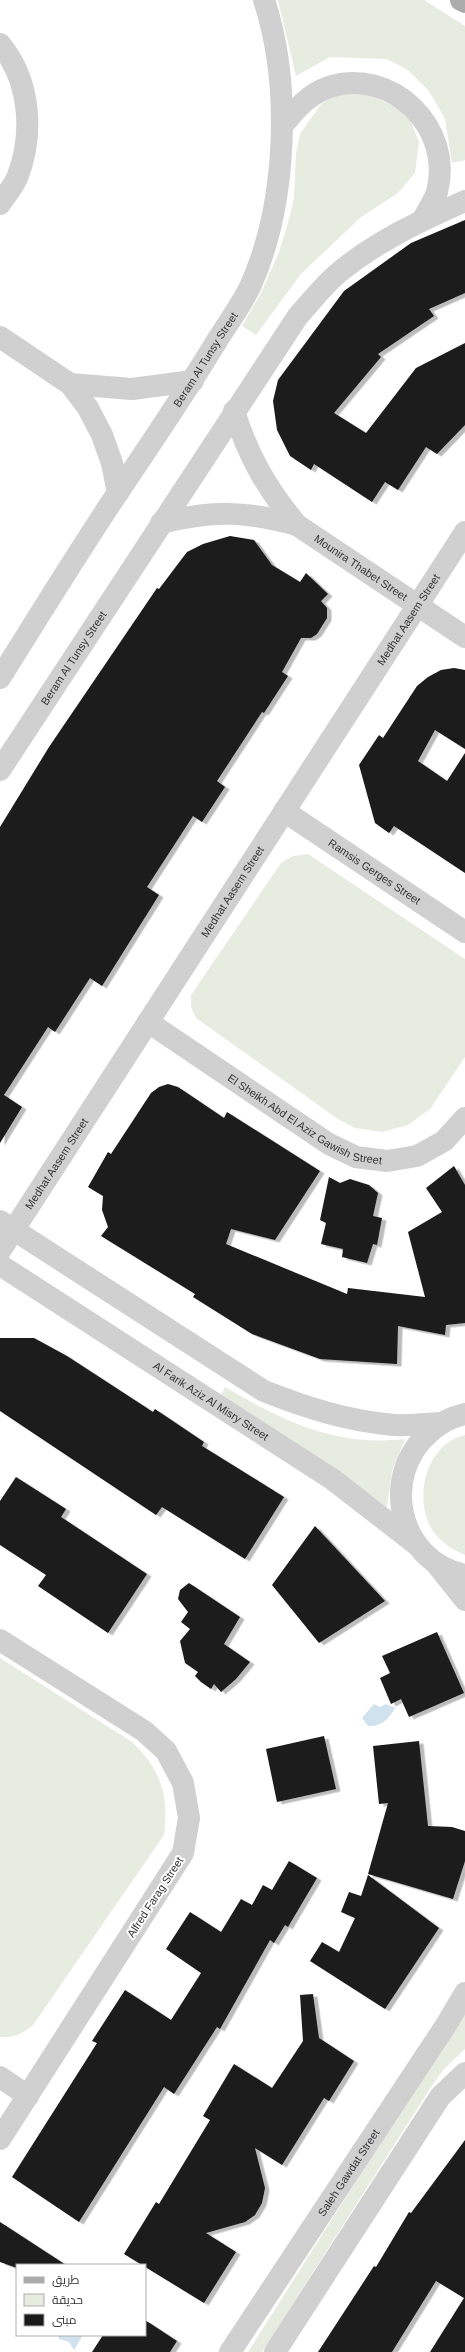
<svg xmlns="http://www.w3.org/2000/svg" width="465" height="2352" font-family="Helvetica,Cairo,sans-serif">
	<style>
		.green { fill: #e6ecdf }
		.water { fill: #cfe2ee }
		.building { fill: #1a1a1a; filter: url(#shadow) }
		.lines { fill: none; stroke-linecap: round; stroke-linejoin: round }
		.minor { stroke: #d0d0d0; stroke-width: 22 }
		.major { stroke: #ababab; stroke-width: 22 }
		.labels { text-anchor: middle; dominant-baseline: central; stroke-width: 4; stroke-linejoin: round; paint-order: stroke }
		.street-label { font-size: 11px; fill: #333; stroke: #fff }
	</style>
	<defs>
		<filter id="shadow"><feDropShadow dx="4.5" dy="2.5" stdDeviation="0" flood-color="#0004"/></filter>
	</defs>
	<rect width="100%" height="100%" fill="#fff"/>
	<g class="green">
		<path d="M 278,0 L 424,0 L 465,26 L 465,160 L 452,163 L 445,119 L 429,91 L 408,70 L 387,59 L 330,57 L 296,76 Z"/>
		<path d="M 363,92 L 407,112 L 419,142 L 415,173 L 398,193 L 361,217 L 301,274 L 256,335 L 242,326 L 261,293 L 279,252 L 288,223 L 294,198 L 296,153 L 300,134 L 321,104 L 333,96 Z"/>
		<path d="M 308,854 L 465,959 L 465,1057 L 430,1109 L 408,1125 L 382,1132 L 355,1128 L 338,1119 L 196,1018 L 191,1007 L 191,995 L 281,863 L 293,856 Z"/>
		<path d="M 225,1387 C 283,1421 336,1447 405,1439 L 392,1471 L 387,1507 L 337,1471 L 220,1397 Z"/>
		<path d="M 465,1435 L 465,1555 C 451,1549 437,1540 430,1526 C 414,1494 427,1444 465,1435 Z"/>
		<path d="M 0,1658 L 132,1742 C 161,1770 169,1795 164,1835 L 33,2025 C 22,2034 14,2038 0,2037 Z"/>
		<path d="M 465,2009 L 465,2049 L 443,2070 L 433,2084 L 262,2352 L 248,2352 Z"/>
	</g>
	<g class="water">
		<path d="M 374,1704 L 380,1707 L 386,1704 L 395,1708 C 389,1719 381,1727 368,1726 L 362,1718 Z"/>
		<path d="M 58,2335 L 83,2335 L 74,2350 L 69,2342 L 59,2339 Z"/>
	</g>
	<g class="building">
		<path d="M 465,220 L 465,293 L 429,309 L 434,316 L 378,354 L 381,357 L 334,413 L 366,433 L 416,368 L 465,343 L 465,425 L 437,454 L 426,447 L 398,490 L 385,482 L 372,502 L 314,464 L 311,470 L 290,456 L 277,430 L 273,401 L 278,380 L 344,291 L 411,243 Z"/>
		<path d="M 230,536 L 254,540 L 272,565 L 300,582 L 306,573 L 328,594 L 321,601 L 327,608 L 327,618 L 317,634 L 311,638 L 301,638 L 282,672 L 288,676 L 264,713 L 262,712 L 217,781 L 225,787 L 202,822 L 193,816 L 147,887 L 159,895 L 102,986 L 90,978 L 55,1032 L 48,1027 L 4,1095 L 22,1107 L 0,1143 L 0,827 L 49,747 L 157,588 L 159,589 L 187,552 L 203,544 Z"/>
		<path d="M 454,668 L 465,670 L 465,749 L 435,730 L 418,761 L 447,781 L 465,753 L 465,873 L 394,826 L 389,833 L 375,823 L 359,765 L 379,735 L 383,738 L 417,686 L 428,677 L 441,670 Z"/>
		<path d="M 168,1084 L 178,1087 L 224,1118 L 227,1112 L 320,1171 L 275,1240 L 231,1229 L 226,1244 L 347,1294 L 348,1288 L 425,1297 L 408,1232 L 442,1212 L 426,1188 L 454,1166 L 465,1185 L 465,1323 L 446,1325 L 445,1335 L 398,1326 L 397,1364 L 320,1359 L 252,1334 L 193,1297 L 195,1294 L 101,1236 L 108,1227 L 102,1210 L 103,1196 L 88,1187 L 108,1152 L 111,1154 L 151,1093 L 159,1087 Z"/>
		<path d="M 329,1177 L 340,1183 L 350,1179 L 369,1185 L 378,1193 L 373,1216 L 382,1218 L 377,1245 L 373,1244 L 367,1263 L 342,1257 L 343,1249 L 321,1244 L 326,1223 L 320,1220 Z"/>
		<path d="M 0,1338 L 34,1338 L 67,1356 L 153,1412 L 155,1409 L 204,1442 L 202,1446 L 284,1497 L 245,1559 L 162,1507 L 156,1515 L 0,1411 Z"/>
		<path d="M 16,1477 L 66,1509 L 61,1517 L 147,1574 L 108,1633 L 38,1586 L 46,1575 L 0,1545 L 0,1501 Z"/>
		<path d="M 315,1526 L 385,1601 L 319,1643 L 272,1585 Z"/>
		<path d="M 189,1583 L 240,1617 L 224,1644 L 250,1662 L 236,1679 L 221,1692 L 214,1684 L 211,1689 L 201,1682 L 195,1676 L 198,1672 L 185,1663 L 180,1641 L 190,1629 L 181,1622 L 188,1612 L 178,1599 L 180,1590 Z"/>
		<path d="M 437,1632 L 464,1693 L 409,1717 L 401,1699 L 391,1704 L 380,1678 L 390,1673 L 382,1656 Z"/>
		<path d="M 324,1736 L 336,1789 L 277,1802 L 266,1749 Z"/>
		<path d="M 419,1741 L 428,1826 L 452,1827 L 465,1831 L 465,1861 L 453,1899 L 368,1874 L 388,1803 L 379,1804 L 373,1746 Z"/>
		<path d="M 289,1861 L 317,1878 L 288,1927 L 285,1925 L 274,1943 L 270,1940 L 220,2029 L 217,2027 L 174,2094 L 164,2087 L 79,2222 L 12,2177 L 97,2043 L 92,2041 L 125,1990 L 171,2020 L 201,1973 L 166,1949 L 190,1912 L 221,1932 L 241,1899 L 252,1905 L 263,1885 L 272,1890 Z"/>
		<path d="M 368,1875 L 439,1928 L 385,2009 L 310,1961 L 322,1942 L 339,1952 L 355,1918 L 341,1912 L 349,1892 L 361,1896 Z"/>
		<path d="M 313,1994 L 319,2038 L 354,2061 L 329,2101 L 324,2098 L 282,2165 L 255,2148 L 265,2188 L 262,2203 L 255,2215 L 245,2222 L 206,2233 L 236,2252 L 204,2303 L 124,2254 L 156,2202 L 159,2204 L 210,2120 L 203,2116 L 234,2064 L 272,2088 L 303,2041 L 300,1995 Z"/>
		<path d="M 465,2140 L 465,2352 L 430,2352 L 464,2298 L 436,2281 L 392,2352 L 318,2352 L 374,2266 L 376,2267 L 409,2212 L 411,2213 Z"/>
		<path d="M 0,2222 L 66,2265 L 17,2265 L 17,2268 L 0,2262 Z"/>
		<path d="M 145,2320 L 177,2341 L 170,2352 L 92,2352 L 103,2335 L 145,2335 Z"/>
	</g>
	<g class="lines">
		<g class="minor">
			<path d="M 0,44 C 31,81 34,135 17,178 C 13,187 5,196 0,204"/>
			<path d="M 283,125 C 296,109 309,94 329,87 C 392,67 454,128 437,192 C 434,201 428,210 423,219"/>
			<path d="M 0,337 L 70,384 L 88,408 L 102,435 L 112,463 L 118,493"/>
			<path d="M 70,384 L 132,389 L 193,381"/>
			<path id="s1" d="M 234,411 C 248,456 267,489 297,525 L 465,637"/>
			<path d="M 161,523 C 214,510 245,511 297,525"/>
			<path id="s2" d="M 0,678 C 42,611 83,544 127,479 C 158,433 189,387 218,339 C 229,322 241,305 250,287 C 287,205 292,86 264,0"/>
			<path id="s3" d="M 0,770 L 298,316 C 311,302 323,286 337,274 C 375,242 420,221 465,201"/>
			<path id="s4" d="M 284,811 L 465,932"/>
			<path id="s5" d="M 148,1022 L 329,1144 L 356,1157 L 387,1161 L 417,1156 L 444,1141 L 465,1118"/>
			<path d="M 0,1221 L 264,1391 C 307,1408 348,1421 394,1425 C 409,1426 425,1424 440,1423"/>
			<path id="s6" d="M 0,1251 L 465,532"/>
			<path id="s7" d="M 0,1265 L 332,1479 L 416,1544"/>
			<path d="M 465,1414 C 452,1417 440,1423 430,1432 C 379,1476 398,1561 465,1575"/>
			<path d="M 438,1566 L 465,1600"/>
			<path d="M 0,1640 L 144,1731 L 166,1751 L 183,1783 L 189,1818 L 183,1853 L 0,2139"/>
			<path d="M 0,2077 L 28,2096"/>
			<path id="s8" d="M 230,2352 L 446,2025 L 465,1993"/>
			<path d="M 275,2352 L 440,2097 L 465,2073"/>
		</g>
		<path class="major" d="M 461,0 L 465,2"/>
	</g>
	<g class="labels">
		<g class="street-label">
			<text stroke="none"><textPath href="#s2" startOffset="379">Beram Al Tunsy Street</textPath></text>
			<text stroke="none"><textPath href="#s1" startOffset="208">Mounira Thabet Street</textPath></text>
			<text stroke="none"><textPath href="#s6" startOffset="752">Medhat Aasem Street</textPath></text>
			<text stroke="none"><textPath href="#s3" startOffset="134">Beram Al Tunsy Street</textPath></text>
			<text stroke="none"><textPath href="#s4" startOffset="109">Ramsis Gerges Street</textPath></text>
			<text stroke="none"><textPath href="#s6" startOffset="428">Medhat Aasem Street</textPath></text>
			<text stroke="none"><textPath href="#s5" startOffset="186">El Sheikh Abd El Aziz Gawish Street</textPath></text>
			<text stroke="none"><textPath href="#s6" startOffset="104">Medhat Aasem Street</textPath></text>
			<text stroke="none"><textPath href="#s7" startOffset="251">Al Farik Aziz Al Misry Street</textPath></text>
			<text transform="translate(155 1897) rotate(-57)">Alfred Farag Street</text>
			<text stroke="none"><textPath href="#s8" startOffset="215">Saleh Gawdat Street</textPath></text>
		</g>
	</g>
	<rect x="16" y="2264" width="130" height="72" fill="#ffffff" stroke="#adadad"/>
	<rect x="24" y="2277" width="20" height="6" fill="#ababab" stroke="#adadad"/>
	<text x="52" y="2284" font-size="12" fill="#333333">طريق</text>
	<rect x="24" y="2294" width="20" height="12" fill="#e6ecdf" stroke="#adadad"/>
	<text x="52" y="2304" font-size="12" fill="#333333">حديقة</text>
	<rect x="24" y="2314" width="20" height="12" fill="#1a1a1a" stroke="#adadad"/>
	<text x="52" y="2324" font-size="12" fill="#333333">مبنى</text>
</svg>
